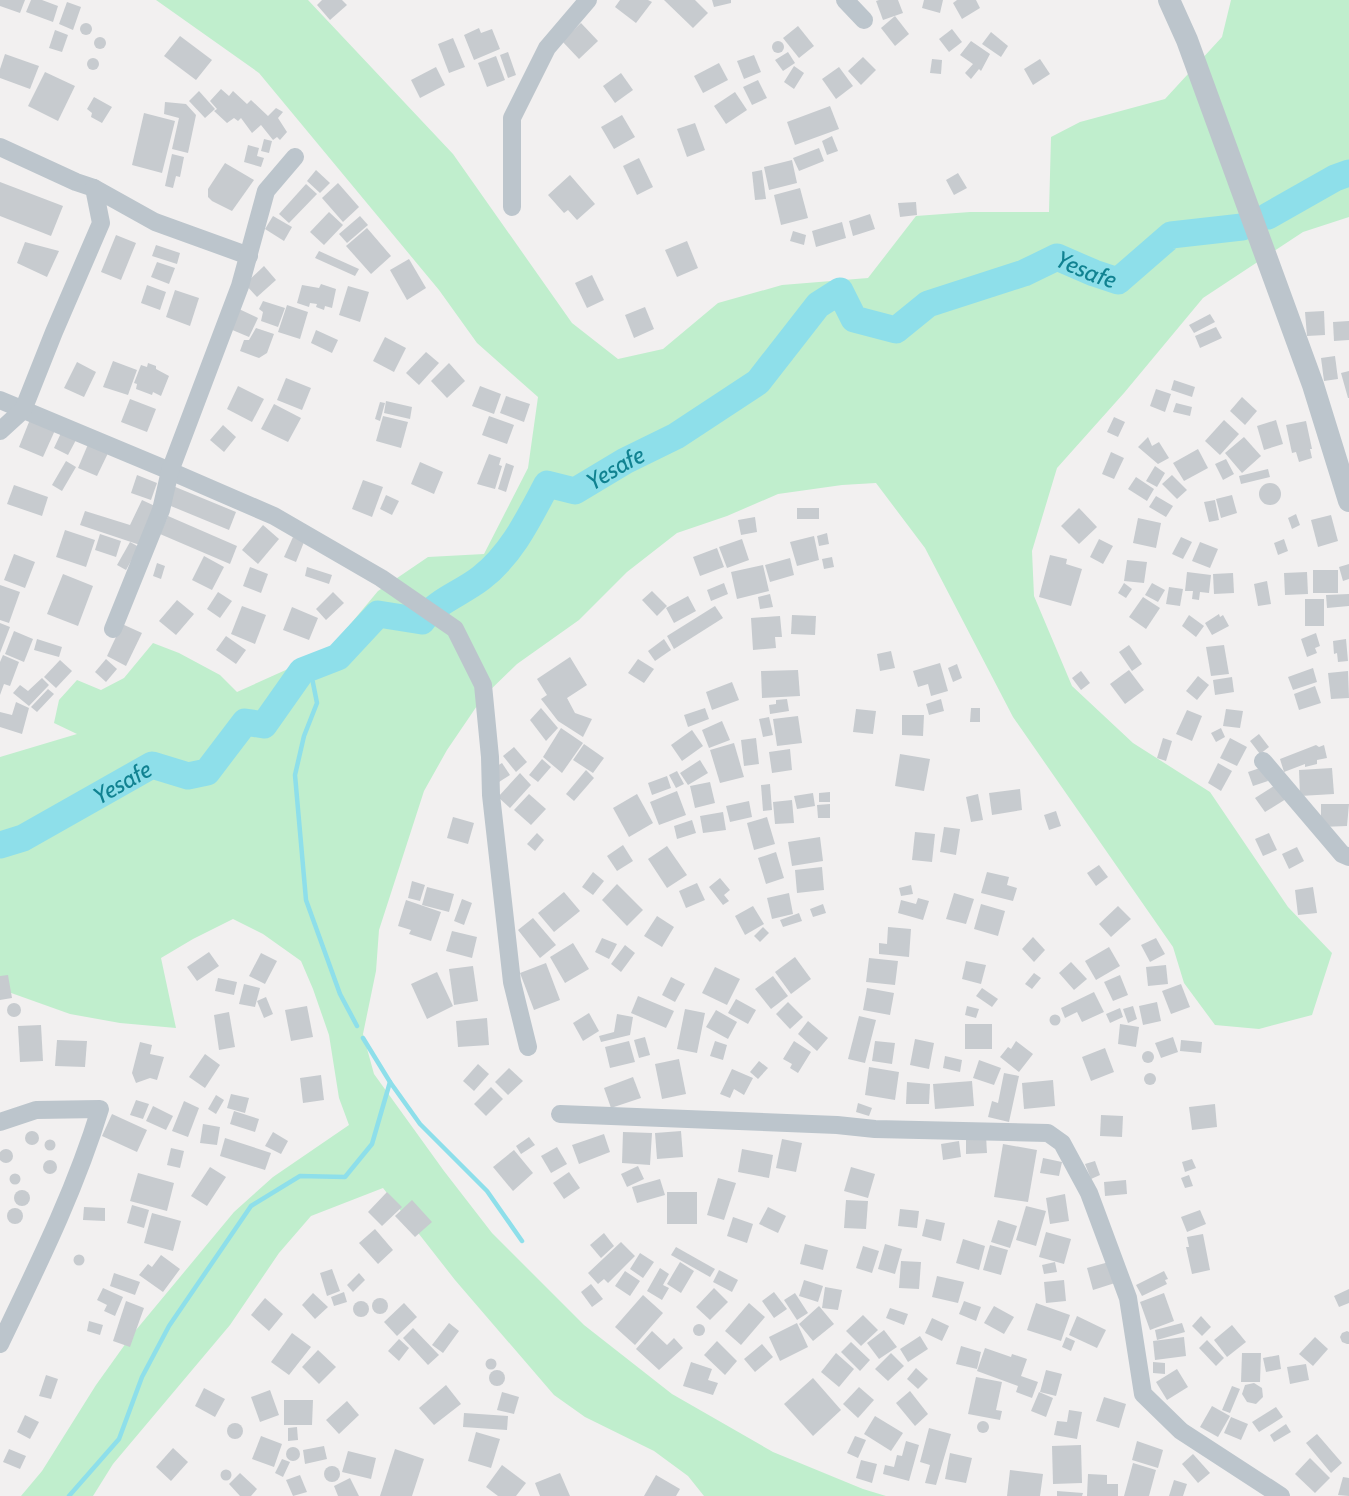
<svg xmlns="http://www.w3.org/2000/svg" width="1349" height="1496" font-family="Cabin,sans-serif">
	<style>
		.green { fill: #c0eecd }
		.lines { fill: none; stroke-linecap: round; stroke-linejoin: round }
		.stream { stroke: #8edfea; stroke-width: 4.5 }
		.river { stroke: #8edfea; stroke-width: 27 }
		.building { fill: #c7cbcf }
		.minor { stroke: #bcc5cc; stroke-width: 18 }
		.tertiary { stroke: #bcc5cc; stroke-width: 22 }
		.labels { text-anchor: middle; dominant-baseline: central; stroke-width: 6; stroke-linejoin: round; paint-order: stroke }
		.water-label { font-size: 24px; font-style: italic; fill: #108291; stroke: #fff }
	</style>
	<rect width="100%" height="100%" fill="#f2f0f0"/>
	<path class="green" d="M 156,0 L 308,0 L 453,154 L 572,323 L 618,359 L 663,349 L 718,303 L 782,285 L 868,278 L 916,216 L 970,212 L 1049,212 L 1051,137 L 1080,122 L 1165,99 L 1222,37 L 1231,0 L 1349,0 L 1349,217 L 1303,232 L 1203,298 L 1124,393 L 1057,468 L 1032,551 L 1034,596 L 1072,686 L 1133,743 L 1210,792 L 1288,907 L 1332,953 L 1312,1015 L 1259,1029 L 1215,1025 L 1184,983 L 1173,947 L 1013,717 L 925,548 L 876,483 L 842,485 L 778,494 L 727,516 L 677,533 L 627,572 L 579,620 L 517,664 L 483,697 L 447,750 L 424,791 L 379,930 L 376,971 L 363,1034 L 374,1074 L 444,1171 L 492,1233 L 584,1325 L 672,1394 L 773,1452 L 863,1489 L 886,1496 L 704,1496 L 688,1476 L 654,1451 L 585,1417 L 554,1395 L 455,1280 L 383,1188 L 311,1216 L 279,1253 L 230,1325 L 113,1464 L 93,1496 L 21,1496 L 42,1471 L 96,1385 L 131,1336 L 234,1212 L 273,1177 L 349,1125 L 339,1098 L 329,1035 L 313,989 L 301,961 L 263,934 L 233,919 L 193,939 L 161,958 L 176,1028 L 120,1023 L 70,1014 L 0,989 L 0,757 L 77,734 L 54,723 L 59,700 L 77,680 L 101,690 L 124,678 L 153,643 L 179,653 L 220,675 L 237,692 L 328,651 L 378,591 L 428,557 L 484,554 L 528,468 L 538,397 L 477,343 L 439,290 L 259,73 Z"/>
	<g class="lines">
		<g class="stream">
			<path d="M 310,668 L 317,703 L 304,736 L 295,775 L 306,900 L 340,994 L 357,1026"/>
			<path d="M 363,1038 L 390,1082 L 420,1124 L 487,1191 L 522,1241"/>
			<path d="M 69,1496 L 119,1439 L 142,1377 L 169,1326 L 251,1206 L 300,1176 L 345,1177 L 372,1144 L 390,1082"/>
		</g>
		<g class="river">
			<path d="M 1268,216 L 1335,178 L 1349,173"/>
			<path id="s1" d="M 0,845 L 23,838 L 152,765 L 188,776 L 207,772 L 245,722 L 264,725 L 302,671 L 338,657 L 378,614 L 422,621 C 436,601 462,593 481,578 C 512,554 529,518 547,484 L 575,491 L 625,461 L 676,436 L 758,382 L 818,305 L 840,291 L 854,319 L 896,330 L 928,304 L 1024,273 L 1057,257 L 1094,273 L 1118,281 L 1171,235 L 1242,227"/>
		</g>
	</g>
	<g class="building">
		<path d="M 0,0 L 25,0 L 20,13 L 0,6 Z"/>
		<path d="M 31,0 L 42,0 L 58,6 L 53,22 L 26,12 Z"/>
		<path d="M 322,0 L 342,0 L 347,5 L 330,20 L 317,5 Z"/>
		<path d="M 620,0 L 648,0 L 652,2 L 636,23 L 615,7 Z"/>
		<path d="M 664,0 L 695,0 L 708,13 L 693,28 Z"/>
		<path d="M 712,0 L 731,0 L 731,3 L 714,7 Z"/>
		<path d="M 879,0 L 898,0 L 903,13 L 883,20 L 876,1 Z"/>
		<path d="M 924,0 L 943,0 L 940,13 L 922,8 Z"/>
		<path d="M 957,0 L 976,0 L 980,8 L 962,19 L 953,3 Z"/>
		<path d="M 67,2 L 81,7 L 73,30 L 59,24 Z"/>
		<path d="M 895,16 L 909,34 L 895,46 L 881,28 Z"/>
		<circle cx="86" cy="29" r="6"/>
		<path d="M 581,23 L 598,41 L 579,59 L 562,41 Z"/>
		<path d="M 798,26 L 814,46 L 799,58 L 783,38 Z"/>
		<path d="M 479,28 L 481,33 L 492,29 L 500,49 L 474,60 L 464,35 Z"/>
		<path d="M 952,29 L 962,42 L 949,52 L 939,39 Z"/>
		<path d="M 55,30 L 68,35 L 62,52 L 49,48 Z"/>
		<path d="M 991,32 L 1008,46 L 1001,57 L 982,44 Z"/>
		<path d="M 180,36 L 212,60 L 196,80 L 164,56 Z"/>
		<circle cx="100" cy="43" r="6"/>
		<path d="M 453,38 L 465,67 L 449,73 L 438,44 Z"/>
		<path d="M 971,41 L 990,54 L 981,71 L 979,69 L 971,79 L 965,73 L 973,64 L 960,55 Z"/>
		<circle cx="778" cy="47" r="6"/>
		<path d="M 508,52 L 516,75 L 508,78 L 500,55 Z"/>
		<path d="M 788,52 L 795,63 L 783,71 L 775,60 Z"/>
		<path d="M 5,54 L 39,66 L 30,89 L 0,78 L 0,69 Z"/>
		<path d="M 754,55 L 761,72 L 744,79 L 737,61 Z"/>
		<path d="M 496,56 L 505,80 L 487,87 L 478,63 Z"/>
		<path d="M 863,57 L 876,70 L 861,85 L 848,71 Z"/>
		<circle cx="93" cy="64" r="6"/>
		<path d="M 932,59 L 942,60 L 941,74 L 930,73 Z"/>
		<path d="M 1040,59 L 1050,74 L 1033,85 L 1024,69 Z"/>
		<path d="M 719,63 L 728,80 L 703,93 L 694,76 Z"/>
		<path d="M 794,66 L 804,73 L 794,89 L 784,82 Z"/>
		<path d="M 436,67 L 445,85 L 420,98 L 411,80 Z"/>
		<path d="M 839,67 L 853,86 L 836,99 L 822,79 Z"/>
		<path d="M 45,72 L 75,86 L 58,121 L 28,106 Z"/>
		<path d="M 621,73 L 633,90 L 615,103 L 603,86 Z"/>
		<path d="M 758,80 L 767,98 L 752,105 L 743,87 Z"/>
		<path d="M 221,89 L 229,96 L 233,91 L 247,104 L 251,100 L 268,116 L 276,108 L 283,112 L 278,118 L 287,132 L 280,140 L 277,137 L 273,140 L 261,125 L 252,133 L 241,118 L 238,121 L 234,118 L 227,123 L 214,111 L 217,109 L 210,101 Z"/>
		<path d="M 199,91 L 215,109 L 205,118 L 189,101 Z"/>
		<path d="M 735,92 L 747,110 L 726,124 L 714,106 Z"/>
		<path d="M 94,97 L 112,107 L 102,123 L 91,117 L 92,113 L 87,109 Z"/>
		<path d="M 165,102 L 186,104 L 196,115 L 188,153 L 172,149 L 179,118 L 164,114 Z"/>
		<path d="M 830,106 L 839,129 L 795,145 L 787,122 Z"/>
		<path d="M 144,113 L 175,121 L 162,173 L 132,165 Z"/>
		<path d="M 622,115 L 635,137 L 614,149 L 601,127 Z"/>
		<path d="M 695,123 L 705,150 L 687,157 L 677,129 Z"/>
		<path d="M 832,136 L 838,151 L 827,155 L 822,141 Z"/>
		<path d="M 264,139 L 272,141 L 269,153 L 261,151 Z"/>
		<path d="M 248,145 L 259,148 L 257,156 L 264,158 L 261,167 L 244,162 Z"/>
		<path d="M 819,148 L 824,161 L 799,171 L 793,158 Z"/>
		<path d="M 172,154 L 184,157 L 180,177 L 176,176 L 173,188 L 165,186 Z"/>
		<path d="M 639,158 L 653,187 L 637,195 L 623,166 Z"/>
		<path d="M 792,160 L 797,183 L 769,190 L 764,167 Z"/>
		<path d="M 225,163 L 254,180 L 232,211 L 212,201 L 208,197 L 208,189 Z"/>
		<path d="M 316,170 L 330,183 L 320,193 L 307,181 Z"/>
		<path d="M 762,170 L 766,199 L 755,200 L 752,172 Z"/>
		<path d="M 958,173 L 967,188 L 954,195 L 946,180 Z"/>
		<path d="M 570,175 L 595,204 L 577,220 L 568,210 L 564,213 L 548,195 Z"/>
		<path d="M 0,182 L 63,206 L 51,236 L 0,216 Z"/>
		<path d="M 338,183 L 359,207 L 343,222 L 322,198 Z"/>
		<path d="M 306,184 L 317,194 L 289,223 L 279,214 Z"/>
		<path d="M 800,188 L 808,218 L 781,225 L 774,195 Z"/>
		<path d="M 916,202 L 917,215 L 900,217 L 898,203 Z"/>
		<path d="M 329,212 L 343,225 L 324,245 L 310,232 Z"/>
		<path d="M 870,214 L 875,229 L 853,236 L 849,221 Z"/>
		<path d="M 273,216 L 292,227 L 284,241 L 265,229 Z"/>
		<path d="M 360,216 L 368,225 L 347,243 L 339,234 Z"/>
		<path d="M 842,222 L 846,238 L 816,247 L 812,231 Z"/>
		<path d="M 367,228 L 391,256 L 371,274 L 346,246 Z"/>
		<path d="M 793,231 L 806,235 L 804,245 L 790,241 Z"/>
		<path d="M 116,235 L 136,243 L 121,280 L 101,272 Z"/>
		<path d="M 687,241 L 698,268 L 677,277 L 665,250 Z"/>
		<path d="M 25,242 L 59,251 L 47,277 L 17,263 Z"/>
		<path d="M 156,245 L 180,253 L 177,264 L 152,256 Z"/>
		<path d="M 319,251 L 359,269 L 355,276 L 315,258 Z"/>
		<path d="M 409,259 L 426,288 L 407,300 L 390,270 Z"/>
		<path d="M 157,262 L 175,268 L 169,284 L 151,277 Z"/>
		<path d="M 264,266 L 276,280 L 257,297 L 245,284 Z"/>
		<path d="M 592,275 L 604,300 L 587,308 L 575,283 Z"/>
		<path d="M 321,284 L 336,289 L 332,308 L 325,306 L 324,310 L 316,307 L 317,304 L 310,303 L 309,307 L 297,303 L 302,285 L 319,288 Z"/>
		<path d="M 147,285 L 166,292 L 160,310 L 141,303 Z"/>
		<path d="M 348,286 L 369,292 L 360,322 L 339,315 Z"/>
		<path d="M 175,290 L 199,298 L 190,326 L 166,317 Z"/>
		<path d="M 263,301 L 285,308 L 278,327 L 261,321 L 263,312 L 259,309 Z"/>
		<path d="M 287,305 L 308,312 L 300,339 L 278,332 Z"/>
		<path d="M 645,307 L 654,329 L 634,338 L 625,315 Z"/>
		<path d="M 239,309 L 258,318 L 249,337 L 230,329 Z"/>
		<path d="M 1324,311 L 1325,335 L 1307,336 L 1305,312 Z"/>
		<path d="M 1210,314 L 1215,322 L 1194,333 L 1189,325 Z"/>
		<path d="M 1349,321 L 1349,340 L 1334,341 L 1333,322 Z"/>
		<path d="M 1216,327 L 1222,338 L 1200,348 L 1195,336 Z"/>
		<path d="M 256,328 L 274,334 L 267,353 L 259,358 L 240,351 L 244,340 L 249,340 Z"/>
		<path d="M 316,330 L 338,340 L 332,353 L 311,343 Z"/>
		<path d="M 385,337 L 406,348 L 394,372 L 373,361 Z"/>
		<path d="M 426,352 L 439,363 L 419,385 L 406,373 Z"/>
		<path d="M 1335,356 L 1338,379 L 1324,381 L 1321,358 Z"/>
		<path d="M 113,361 L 137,370 L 128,395 L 103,387 Z"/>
		<path d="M 77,362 L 96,372 L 84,397 L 64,388 Z"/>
		<path d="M 148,363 L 156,366 L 156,369 L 169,376 L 161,396 L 153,392 L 152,395 L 136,389 L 137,384 L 134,383 L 141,365 L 147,367 Z"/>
		<path d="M 449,363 L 465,381 L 447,398 L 431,381 Z"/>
		<path d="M 1349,371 L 1349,398 L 1348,398 L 1341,373 Z"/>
		<path d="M 286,378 L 311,388 L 302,410 L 277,400 Z"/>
		<path d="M 1174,380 L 1195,387 L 1192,397 L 1171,390 Z"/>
		<path d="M 238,386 L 264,399 L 252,422 L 227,409 Z"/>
		<path d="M 480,386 L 501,394 L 494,414 L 472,406 Z"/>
		<path d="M 1156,389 L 1171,394 L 1165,412 L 1150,406 Z"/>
		<path d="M 506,396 L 530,404 L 524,422 L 500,413 Z"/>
		<path d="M 1242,397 L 1257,411 L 1245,425 L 1230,411 Z"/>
		<path d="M 130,399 L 156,409 L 147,432 L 121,422 Z"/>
		<path d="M 386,401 L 412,407 L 410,419 L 384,413 Z"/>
		<path d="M 380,402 L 385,403 L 380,421 L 375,419 Z"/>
		<path d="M 1176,403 L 1192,407 L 1190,416 L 1173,412 Z"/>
		<path d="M 274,404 L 301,418 L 288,442 L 261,429 Z"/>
		<path d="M 383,416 L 408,422 L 401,448 L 376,441 Z"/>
		<path d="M 489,416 L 514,425 L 507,444 L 482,435 Z"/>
		<path d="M 31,417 L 56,428 L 43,457 L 19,447 Z"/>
		<path d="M 1114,417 L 1125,422 L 1118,437 L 1107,432 Z"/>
		<path d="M 1224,420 L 1239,434 L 1220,455 L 1205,441 Z"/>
		<path d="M 1276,420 L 1283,444 L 1264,450 L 1257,426 Z"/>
		<path d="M 1306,421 L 1312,449 L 1310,449 L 1312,458 L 1299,462 L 1296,452 L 1292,453 L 1286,425 Z"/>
		<path d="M 223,425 L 236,437 L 224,452 L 210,440 Z"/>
		<path d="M 61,433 L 76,440 L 68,455 L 54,448 Z"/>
		<path d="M 1148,437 L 1152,446 L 1159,442 L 1169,458 L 1158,464 L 1138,447 Z"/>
		<path d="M 1244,437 L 1261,456 L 1242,473 L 1225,453 Z"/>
		<path d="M 89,442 L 109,451 L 97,476 L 78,468 Z"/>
		<path d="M 1198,449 L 1208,468 L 1184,481 L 1173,463 Z"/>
		<path d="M 1111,452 L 1124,458 L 1114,479 L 1102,474 Z"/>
		<path d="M 489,454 L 501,458 L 499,465 L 502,466 L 495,489 L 477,484 Z"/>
		<path d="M 1226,459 L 1234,474 L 1223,480 L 1215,464 Z"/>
		<path d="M 66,461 L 76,467 L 62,491 L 52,485 Z"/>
		<path d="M 420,462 L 443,472 L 434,494 L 411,484 Z"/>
		<path d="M 506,463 L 514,466 L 506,492 L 498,489 Z"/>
		<path d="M 1155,466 L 1165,473 L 1157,487 L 1146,481 Z"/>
		<path d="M 1268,469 L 1270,477 L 1241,484 L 1239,476 Z"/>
		<path d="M 137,475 L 157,483 L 151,500 L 131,493 Z"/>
		<path d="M 1172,475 L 1187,490 L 1177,499 L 1162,484 Z"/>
		<path d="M 1136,477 L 1154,489 L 1147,501 L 1128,489 Z"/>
		<path d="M 363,480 L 383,487 L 372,517 L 352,509 Z"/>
		<circle cx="1270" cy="494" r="11"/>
		<path d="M 14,485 L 48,497 L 42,516 L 7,504 Z"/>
		<path d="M 173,486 L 236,512 L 229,530 L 166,504 Z"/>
		<path d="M 386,495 L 399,501 L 392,515 L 380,509 Z"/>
		<path d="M 1232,495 L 1237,513 L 1221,518 L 1216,499 Z"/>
		<path d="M 1156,496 L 1173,506 L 1166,517 L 1149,507 Z"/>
		<path d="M 142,500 L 157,507 L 140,545 L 80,525 L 85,511 L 130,525 Z"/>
		<path d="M 1215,500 L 1219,520 L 1209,522 L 1204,502 Z"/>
		<rect x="797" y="508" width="22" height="11"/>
		<path d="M 1079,508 L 1097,527 L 1079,544 L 1061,526 Z"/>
		<path d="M 1296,514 L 1300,525 L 1292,529 L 1288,518 Z"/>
		<path d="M 1331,515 L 1338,541 L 1318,547 L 1311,520 Z"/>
		<path d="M 168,516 L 237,546 L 230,564 L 160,534 Z"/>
		<path d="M 755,517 L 757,532 L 741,535 L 738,520 Z"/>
		<path d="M 1138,518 L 1161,523 L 1156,548 L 1133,543 Z"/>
		<path d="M 263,525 L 279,539 L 258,564 L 242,550 Z"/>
		<path d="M 65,530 L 95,540 L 86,567 L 56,557 Z"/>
		<path d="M 827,533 L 829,544 L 819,546 L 817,536 Z"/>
		<path d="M 100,534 L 121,541 L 116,557 L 95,550 Z"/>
		<path d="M 814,536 L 819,560 L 797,566 L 790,542 Z"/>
		<path d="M 293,537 L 304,542 L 296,562 L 284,557 Z"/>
		<path d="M 1181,537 L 1192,542 L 1183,559 L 1172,554 Z"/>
		<path d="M 742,539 L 749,560 L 727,568 L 719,547 Z"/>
		<path d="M 1099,539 L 1113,546 L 1103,564 L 1090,557 Z"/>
		<path d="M 1284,539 L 1288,551 L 1278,555 L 1274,543 Z"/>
		<path d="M 130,542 L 139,547 L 126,570 L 117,565 Z"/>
		<path d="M 1200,542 L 1218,549 L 1210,568 L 1192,561 Z"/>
		<path d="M 717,548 L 724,567 L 700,576 L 693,557 Z"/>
		<path d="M 14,554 L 35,562 L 25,588 L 4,580 Z"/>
		<path d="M 1050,555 L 1067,559 L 1066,564 L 1082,569 L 1071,606 L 1039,597 Z"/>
		<path d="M 204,556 L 224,567 L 212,590 L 192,580 Z"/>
		<path d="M 832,557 L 834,567 L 824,569 L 822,559 Z"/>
		<path d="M 790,558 L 794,575 L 770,582 L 765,565 Z"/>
		<path d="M 1127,560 L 1147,562 L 1144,583 L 1124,581 Z"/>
		<path d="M 157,563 L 165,566 L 161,579 L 153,576 Z"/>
		<path d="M 1349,564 L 1349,579 L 1343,581 L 1339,567 Z"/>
		<path d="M 763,565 L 769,591 L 737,599 L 731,572 Z"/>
		<path d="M 250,567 L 268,574 L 261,593 L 243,586 Z"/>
		<path d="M 307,567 L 332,575 L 329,584 L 305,576 Z"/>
		<rect x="1313" y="570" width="25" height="23"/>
		<path d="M 1187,572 L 1211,575 L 1209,593 L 1200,592 L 1199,600 L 1192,599 L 1193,591 L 1185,591 Z"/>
		<path d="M 1307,572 L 1308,594 L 1285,595 L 1284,573 Z"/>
		<path d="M 1233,573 L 1234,593 L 1214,594 L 1213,574 Z"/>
		<path d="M 63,574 L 93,586 L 78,626 L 47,614 Z"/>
		<path d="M 1267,581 L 1271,604 L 1258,606 L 1254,584 Z"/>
		<path d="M 724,583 L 728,594 L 711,601 L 707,590 Z"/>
		<path d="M 1124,583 L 1132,589 L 1126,598 L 1118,593 Z"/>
		<path d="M 1152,583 L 1165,590 L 1158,602 L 1145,595 Z"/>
		<path d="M 0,585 L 20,592 L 9,623 L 0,620 Z"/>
		<path d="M 1169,587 L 1183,589 L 1180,606 L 1166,604 Z"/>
		<path d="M 652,591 L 667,606 L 657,616 L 642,600 Z"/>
		<path d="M 218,592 L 232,601 L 220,618 L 207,609 Z"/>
		<path d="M 333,592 L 344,603 L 326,620 L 316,609 Z"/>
		<path d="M 770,594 L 773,607 L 760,609 L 758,597 Z"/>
		<path d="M 1349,594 L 1349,606 L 1327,608 L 1326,595 Z"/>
		<path d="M 688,596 L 696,611 L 674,623 L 666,608 Z"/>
		<path d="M 1143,597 L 1160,608 L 1146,629 L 1129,617 Z"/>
		<rect x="1305" y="599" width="19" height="27"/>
		<path d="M 177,600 L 194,614 L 176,635 L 159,621 Z"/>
		<path d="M 242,606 L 266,615 L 255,644 L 231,634 Z"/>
		<path d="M 715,606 L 723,618 L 674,649 L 667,636 Z"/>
		<path d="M 292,607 L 318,618 L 309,640 L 283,630 Z"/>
		<path d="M 1219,614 L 1220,617 L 1223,615 L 1229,626 L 1212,635 L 1205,623 Z"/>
		<path d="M 792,615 L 816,616 L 815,635 L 791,634 Z"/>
		<path d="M 1189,615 L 1204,626 L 1196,637 L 1182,626 Z"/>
		<path d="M 780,616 L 782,637 L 775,637 L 776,648 L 753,650 L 751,618 Z"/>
		<path d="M 0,623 L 10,627 L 0,653 Z"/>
		<path d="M 122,624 L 142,633 L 126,666 L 107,656 Z"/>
		<path d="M 14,631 L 33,639 L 24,662 L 5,654 Z"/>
		<path d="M 1316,633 L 1320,646 L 1315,648 L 1317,653 L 1307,657 L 1301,639 Z"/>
		<path d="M 226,636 L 246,650 L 236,664 L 216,650 Z"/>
		<path d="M 37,639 L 62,647 L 59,657 L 34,650 Z"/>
		<path d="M 664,639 L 671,650 L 655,661 L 648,651 Z"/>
		<path d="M 1346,639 L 1348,661 L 1338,662 L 1337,653 L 1334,654 L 1333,641 Z"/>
		<path d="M 1129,645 L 1142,664 L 1132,671 L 1119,652 Z"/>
		<path d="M 1224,645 L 1229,674 L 1211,676 L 1206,647 Z"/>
		<path d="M 891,651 L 895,668 L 880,671 L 877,654 Z"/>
		<path d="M 3,655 L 19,662 L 10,686 L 4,684 L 0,695 L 0,662 Z"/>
		<path d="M 570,657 L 587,685 L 567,698 L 575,713 L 592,719 L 583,737 L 558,721 L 541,699 L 547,695 L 537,679 Z"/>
		<path d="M 106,659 L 117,669 L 106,682 L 95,672 Z"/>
		<path d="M 638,659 L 654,669 L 644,683 L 628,673 Z"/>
		<path d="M 60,660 L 72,671 L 56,688 L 44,677 Z"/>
		<path d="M 940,663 L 948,691 L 931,696 L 928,684 L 918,687 L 913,671 Z"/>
		<path d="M 957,664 L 962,678 L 953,682 L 948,668 Z"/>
		<path d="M 1313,668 L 1317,682 L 1293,690 L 1288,677 Z"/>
		<path d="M 798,670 L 800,696 L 762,698 L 761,671 Z"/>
		<path d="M 1129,670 L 1144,690 L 1125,704 L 1110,684 Z"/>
		<path d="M 1081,671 L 1090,683 L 1081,690 L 1072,678 Z"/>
		<path d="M 1348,671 L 1349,698 L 1331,699 L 1328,673 Z"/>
		<path d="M 1198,676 L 1209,685 L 1197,700 L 1186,691 Z"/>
		<path d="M 1232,677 L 1234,692 L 1215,695 L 1213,680 Z"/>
		<path d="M 42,678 L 49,685 L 29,706 L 13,693 L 20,685 L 28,691 Z"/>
		<path d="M 732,682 L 739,700 L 712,710 L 706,692 Z"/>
		<path d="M 1315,686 L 1321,703 L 1299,710 L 1294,694 Z"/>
		<path d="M 48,689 L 54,694 L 37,712 L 31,707 Z"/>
		<path d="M 787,699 L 789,711 L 770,714 L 769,705 L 776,704 L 776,700 Z"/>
		<path d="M 941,699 L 944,711 L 929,715 L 926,704 Z"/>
		<path d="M 16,702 L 29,708 L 22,734 L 0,727 L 0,712 L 12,715 Z"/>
		<path d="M 541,708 L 558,728 L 546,741 L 530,720 Z"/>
		<path d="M 705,708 L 709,719 L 688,727 L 684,715 Z"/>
		<path d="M 971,708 L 980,708 L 980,722 L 970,722 Z"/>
		<path d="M 856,709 L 876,711 L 873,734 L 853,732 Z"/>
		<path d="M 1226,709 L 1243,711 L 1240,728 L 1223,726 Z"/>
		<path d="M 1187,710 L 1202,716 L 1192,741 L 1176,734 Z"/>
		<path d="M 902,715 L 924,715 L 923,736 L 902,735 Z"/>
		<path d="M 798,716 L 802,743 L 777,746 L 773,719 Z"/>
		<path d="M 769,717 L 773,735 L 763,737 L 759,719 Z"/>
		<path d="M 722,721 L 730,740 L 709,748 L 702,730 Z"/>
		<path d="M 561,728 L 583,743 L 562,773 L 543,757 Z"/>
		<path d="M 1221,728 L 1225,737 L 1216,742 L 1211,733 Z"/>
		<path d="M 692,730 L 703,746 L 682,761 L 671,745 Z"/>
		<path d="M 1259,734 L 1269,747 L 1260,754 L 1250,741 Z"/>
		<path d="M 756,738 L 759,764 L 744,766 L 741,740 Z"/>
		<path d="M 1163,738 L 1172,741 L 1166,761 L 1157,758 Z"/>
		<path d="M 1230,738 L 1247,747 L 1237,766 L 1220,758 Z"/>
		<path d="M 734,743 L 744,777 L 720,783 L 710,750 Z"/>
		<path d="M 584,744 L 604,758 L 593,773 L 573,760 Z"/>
		<path d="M 1316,745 L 1319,747 L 1324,745 L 1327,758 L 1317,760 L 1317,764 L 1305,767 L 1305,764 L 1284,772 L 1280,759 Z"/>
		<path d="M 514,747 L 527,762 L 516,772 L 503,756 Z"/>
		<path d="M 790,749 L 792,770 L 772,773 L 769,752 Z"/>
		<path d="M 900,754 L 930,759 L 924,791 L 895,786 Z"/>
		<path d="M 542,759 L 551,767 L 538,782 L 529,775 Z"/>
		<path d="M 700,760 L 708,773 L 688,785 L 680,773 Z"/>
		<path d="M 502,763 L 510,775 L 499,782 L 492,769 Z"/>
		<path d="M 1218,763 L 1232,771 L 1221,791 L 1208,783 Z"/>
		<path d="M 1263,767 L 1268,781 L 1253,786 L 1248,772 Z"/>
		<path d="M 1332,768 L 1334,794 L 1300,796 L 1299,770 Z"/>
		<path d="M 586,770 L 594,778 L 574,801 L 566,794 Z"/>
		<path d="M 677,771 L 684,784 L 676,788 L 669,775 Z"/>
		<path d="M 520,773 L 531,785 L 510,808 L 498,797 Z"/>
		<path d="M 667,776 L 671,788 L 652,795 L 648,783 Z"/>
		<path d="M 710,782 L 715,803 L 695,808 L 690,786 Z"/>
		<path d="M 770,784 L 772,810 L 763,811 L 761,785 Z"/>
		<path d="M 1277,784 L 1286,799 L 1265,812 L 1255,798 Z"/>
		<path d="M 1020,789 L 1022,810 L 992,815 L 989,793 Z"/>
		<path d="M 677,791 L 686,815 L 659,825 L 650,802 Z"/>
		<path d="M 830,792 L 830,802 L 819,802 L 819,793 Z"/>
		<path d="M 813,793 L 815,806 L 797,809 L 794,796 Z"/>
		<path d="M 529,794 L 546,809 L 531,825 L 514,810 Z"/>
		<path d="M 637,794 L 653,823 L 629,837 L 613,808 Z"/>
		<path d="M 978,794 L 983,820 L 971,822 L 966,797 Z"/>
		<path d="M 792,800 L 794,823 L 775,824 L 773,802 Z"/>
		<path d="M 749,801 L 752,817 L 730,822 L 726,806 Z"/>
		<path d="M 830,804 L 830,818 L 818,818 L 817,805 Z"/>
		<path d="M 1321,804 L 1349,804 L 1347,826 L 1321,827 Z"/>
		<path d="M 1056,811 L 1061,826 L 1049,830 L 1044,815 Z"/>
		<path d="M 723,812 L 726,830 L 703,833 L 700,816 Z"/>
		<path d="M 453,817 L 474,823 L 468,844 L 447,838 Z"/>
		<path d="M 767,817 L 775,844 L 754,850 L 747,823 Z"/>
		<path d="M 692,820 L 696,833 L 677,839 L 674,826 Z"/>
		<path d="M 944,827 L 960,829 L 956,855 L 940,852 Z"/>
		<path d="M 915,832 L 935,834 L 932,862 L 912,860 Z"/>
		<path d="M 537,833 L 544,840 L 535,851 L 527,844 Z"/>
		<path d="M 1269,833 L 1277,850 L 1263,856 L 1255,839 Z"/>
		<path d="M 820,837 L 823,861 L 792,866 L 788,842 Z"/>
		<path d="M 623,845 L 633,861 L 617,871 L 607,856 Z"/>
		<path d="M 667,846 L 687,875 L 667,888 L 648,859 Z"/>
		<path d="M 1297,847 L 1304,861 L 1289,869 L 1282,854 Z"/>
		<path d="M 776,852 L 784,878 L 766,884 L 758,858 Z"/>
		<path d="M 1099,865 L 1108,877 L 1096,886 L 1087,873 Z"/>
		<path d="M 822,867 L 824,890 L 797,893 L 795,870 Z"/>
		<path d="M 593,872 L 604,881 L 593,895 L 582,887 Z"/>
		<path d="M 987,872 L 1009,877 L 1007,885 L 1017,888 L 1013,901 L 981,893 Z"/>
		<path d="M 720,878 L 730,890 L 724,895 L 729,901 L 723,905 L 709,887 Z"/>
		<path d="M 412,881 L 425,885 L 420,901 L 408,898 Z"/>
		<path d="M 697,883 L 705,900 L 686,908 L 679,891 Z"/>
		<path d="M 617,884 L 643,910 L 627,926 L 602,900 Z"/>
		<path d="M 911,885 L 913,894 L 901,896 L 899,888 Z"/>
		<path d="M 427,887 L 454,894 L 449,912 L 422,905 Z"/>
		<path d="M 1313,887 L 1317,913 L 1298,915 L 1295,890 Z"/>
		<path d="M 564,892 L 580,911 L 554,932 L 538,913 Z"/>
		<path d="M 789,893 L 793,914 L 772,919 L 767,898 Z"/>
		<path d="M 954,893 L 974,899 L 966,924 L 946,919 Z"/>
		<path d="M 918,898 L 929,901 L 923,920 L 898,913 L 901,900 L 916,904 Z"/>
		<path d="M 462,899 L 472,903 L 464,925 L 454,921 Z"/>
		<path d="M 406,900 L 441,912 L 431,941 L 409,934 L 411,930 L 398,926 Z"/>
		<path d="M 823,904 L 826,913 L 813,917 L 810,909 Z"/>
		<path d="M 981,904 L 1005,911 L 998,936 L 974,929 Z"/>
		<path d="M 753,906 L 764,924 L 745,935 L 735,916 Z"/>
		<path d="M 1118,906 L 1131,919 L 1111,937 L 1099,924 Z"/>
		<path d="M 799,913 L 802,921 L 783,927 L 780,920 Z"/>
		<path d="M 657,916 L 674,927 L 662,947 L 644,936 Z"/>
		<path d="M 533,918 L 556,945 L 540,958 L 518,930 Z"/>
		<path d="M 763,927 L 769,933 L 760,942 L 754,936 Z"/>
		<path d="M 888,927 L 911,929 L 909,957 L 879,954 L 879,943 L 887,944 Z"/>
		<path d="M 452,931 L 477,937 L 472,958 L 446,951 Z"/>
		<path d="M 1033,937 L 1045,950 L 1034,962 L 1022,949 Z"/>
		<path d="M 602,938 L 617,944 L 609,959 L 595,952 Z"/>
		<path d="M 1156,938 L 1165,954 L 1150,962 L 1141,945 Z"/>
		<path d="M 573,943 L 589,969 L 565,983 L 550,957 Z"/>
		<path d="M 625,945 L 635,953 L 621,972 L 611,964 Z"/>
		<path d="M 1109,947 L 1120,966 L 1096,980 L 1085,961 Z"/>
		<path d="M 209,952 L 219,966 L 197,981 L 187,967 Z"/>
		<path d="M 261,953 L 277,961 L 265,984 L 249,976 Z"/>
		<path d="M 795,957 L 811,979 L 791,994 L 775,972 Z"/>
		<path d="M 869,958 L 898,961 L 895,985 L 866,982 Z"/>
		<path d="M 966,961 L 986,965 L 981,984 L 962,979 Z"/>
		<path d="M 1071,962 L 1087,979 L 1074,990 L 1059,973 Z"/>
		<path d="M 546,963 L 560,1000 L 534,1010 L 520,973 Z"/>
		<path d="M 1166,965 L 1168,984 L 1148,986 L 1146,967 Z"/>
		<path d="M 473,966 L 478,1001 L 454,1005 L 449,969 Z"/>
		<path d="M 715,967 L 740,979 L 727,1005 L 702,993 Z"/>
		<path d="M 437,972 L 453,1006 L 427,1019 L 411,984 Z"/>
		<path d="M 1034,973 L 1041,978 L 1032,989 L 1025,984 Z"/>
		<path d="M 8,975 L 12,998 L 0,1000 L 0,976 Z"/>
		<path d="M 1120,975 L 1128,995 L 1113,1001 L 1104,982 Z"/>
		<path d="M 773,976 L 788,996 L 771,1009 L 755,989 Z"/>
		<path d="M 671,977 L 685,984 L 675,1002 L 662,995 Z"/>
		<path d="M 218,978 L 237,982 L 234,995 L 215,991 Z"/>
		<path d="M 244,984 L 260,988 L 255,1007 L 239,1004 Z"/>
		<path d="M 1181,984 L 1190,1007 L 1171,1014 L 1162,991 Z"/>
		<path d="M 867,988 L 894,993 L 890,1015 L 863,1010 Z"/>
		<path d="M 982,988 L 998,999 L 992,1007 L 976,996 Z"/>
		<path d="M 1094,992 L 1104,1012 L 1082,1022 L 1077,1012 L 1065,1018 L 1061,1008 Z"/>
		<path d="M 638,996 L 674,1011 L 666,1028 L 631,1013 Z"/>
		<path d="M 266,997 L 273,1014 L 264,1018 L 257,1001 Z"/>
		<path d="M 736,999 L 756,1010 L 748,1024 L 728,1013 Z"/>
		<path d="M 788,1002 L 803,1017 L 790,1029 L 776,1014 Z"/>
		<path d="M 1157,1002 L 1161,1021 L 1143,1025 L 1139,1006 Z"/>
		<circle cx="14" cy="1010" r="7"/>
		<path d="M 307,1006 L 313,1037 L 291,1041 L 285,1010 Z"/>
		<path d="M 967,1006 L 979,1009 L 976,1018 L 965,1015 Z"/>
		<path d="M 1133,1006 L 1137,1019 L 1128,1023 L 1123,1009 Z"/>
		<path d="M 1120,1008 L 1123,1017 L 1110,1023 L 1106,1014 Z"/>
		<path d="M 685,1009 L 705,1013 L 697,1053 L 677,1049 Z"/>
		<path d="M 716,1010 L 737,1022 L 728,1039 L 706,1027 Z"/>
		<path d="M 229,1012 L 235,1047 L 219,1050 L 214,1015 Z"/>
		<path d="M 589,1013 L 599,1031 L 583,1041 L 573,1023 Z"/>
		<path d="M 617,1014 L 633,1017 L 630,1035 L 601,1042 L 599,1036 L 614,1032 Z"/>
		<circle cx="1055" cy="1020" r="5.5"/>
		<path d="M 859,1016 L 876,1020 L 865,1063 L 848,1059 Z"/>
		<path d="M 487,1018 L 489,1045 L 458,1047 L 456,1021 Z"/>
		<path d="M 808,1021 L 828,1038 L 817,1051 L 798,1034 Z"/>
		<rect x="965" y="1024" width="27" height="25"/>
		<path d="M 1120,1024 L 1139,1027 L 1136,1047 L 1118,1044 Z"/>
		<path d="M 41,1025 L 43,1061 L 20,1062 L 18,1026 Z"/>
		<path d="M 645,1037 L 650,1055 L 639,1058 L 634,1040 Z"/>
		<path d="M 1173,1037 L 1178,1052 L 1161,1058 L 1155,1043 Z"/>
		<path d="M 915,1039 L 934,1043 L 929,1069 L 910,1065 Z"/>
		<path d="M 57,1040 L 87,1041 L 85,1067 L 55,1066 Z"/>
		<path d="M 1181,1040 L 1202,1042 L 1201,1053 L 1180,1051 Z"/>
		<path d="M 629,1041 L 635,1062 L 610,1068 L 605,1047 Z"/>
		<path d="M 715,1041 L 727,1045 L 723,1060 L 710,1056 Z"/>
		<path d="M 794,1041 L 811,1052 L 798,1073 L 790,1068 L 792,1064 L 783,1059 Z"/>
		<path d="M 875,1041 L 895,1043 L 892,1064 L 872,1061 Z"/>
		<path d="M 1016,1041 L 1033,1054 L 1019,1072 L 1000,1057 L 1008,1047 L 1011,1049 Z"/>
		<path d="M 140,1042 L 152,1045 L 150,1054 L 164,1057 L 157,1080 L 150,1078 L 136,1083 L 132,1073 Z"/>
		<path d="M 1105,1048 L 1114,1072 L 1091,1081 L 1082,1057 Z"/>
		<circle cx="1148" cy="1057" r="6"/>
		<path d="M 205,1054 L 220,1065 L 205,1088 L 189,1077 Z"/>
		<path d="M 945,1056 L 962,1060 L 960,1072 L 943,1068 Z"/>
		<path d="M 679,1059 L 686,1094 L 662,1099 L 655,1064 Z"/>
		<path d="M 979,1060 L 1001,1068 L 994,1085 L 973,1078 Z"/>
		<path d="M 759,1061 L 768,1068 L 758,1079 L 750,1072 Z"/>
		<path d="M 478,1064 L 489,1074 L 474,1091 L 463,1081 Z"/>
		<path d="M 869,1067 L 899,1072 L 895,1100 L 865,1095 Z"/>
		<path d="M 509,1068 L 523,1081 L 508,1095 L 495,1082 Z"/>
		<path d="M 732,1069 L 753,1078 L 744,1095 L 734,1089 L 730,1098 L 720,1094 Z"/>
		<path d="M 1004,1073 L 1019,1076 L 1009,1122 L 988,1117 L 992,1101 L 998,1103 Z"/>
		<circle cx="1150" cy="1079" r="6"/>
		<path d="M 321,1075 L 324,1100 L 303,1103 L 300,1078 Z"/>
		<path d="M 633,1077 L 641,1098 L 611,1108 L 604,1088 Z"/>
		<path d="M 1053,1080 L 1055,1106 L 1024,1109 L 1022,1083 Z"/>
		<path d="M 972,1081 L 974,1106 L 935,1109 L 933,1084 Z"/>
		<path d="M 907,1082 L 930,1084 L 929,1104 L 906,1104 Z"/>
		<path d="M 491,1087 L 503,1099 L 486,1116 L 474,1104 Z"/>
		<path d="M 231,1094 L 249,1098 L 245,1113 L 227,1108 Z"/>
		<path d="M 216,1095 L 224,1100 L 216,1114 L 208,1109 Z"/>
		<path d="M 136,1100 L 149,1104 L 143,1119 L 130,1115 Z"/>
		<path d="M 184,1101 L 199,1108 L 188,1137 L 172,1131 Z"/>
		<path d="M 858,1103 L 872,1108 L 869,1116 L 856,1112 Z"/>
		<path d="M 1215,1104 L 1217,1127 L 1192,1130 L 1189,1107 Z"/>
		<path d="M 153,1106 L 173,1116 L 166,1130 L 146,1121 Z"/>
		<path d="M 234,1111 L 259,1119 L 255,1132 L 230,1124 Z"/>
		<path d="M 112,1114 L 147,1130 L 137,1152 L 102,1136 Z"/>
		<path d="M 1101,1115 L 1123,1116 L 1122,1137 L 1100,1136 Z"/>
		<path d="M 203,1124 L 220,1127 L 217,1145 L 200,1143 Z"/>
		<path d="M 681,1131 L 683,1157 L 657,1159 L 655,1133 Z"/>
		<circle cx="32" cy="1138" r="7"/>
		<path d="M 273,1132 L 288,1141 L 281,1154 L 265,1146 Z"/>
		<path d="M 623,1132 L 652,1133 L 650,1165 L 622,1163 Z"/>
		<path d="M 604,1134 L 610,1152 L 579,1164 L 572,1145 Z"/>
		<path d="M 986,1136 L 987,1153 L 966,1154 L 966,1137 Z"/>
		<path d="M 529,1137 L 535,1145 L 521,1154 L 516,1146 Z"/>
		<path d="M 225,1138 L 271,1153 L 265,1170 L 220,1156 Z"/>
		<path d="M 782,1139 L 802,1143 L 796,1172 L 776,1168 Z"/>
		<circle cx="50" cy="1145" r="5.5"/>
		<path d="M 959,1141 L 961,1157 L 943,1160 L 941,1144 Z"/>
		<path d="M 1003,1144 L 1037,1150 L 1028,1202 L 994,1197 Z"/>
		<path d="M 557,1147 L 567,1164 L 551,1173 L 541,1156 Z"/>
		<path d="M 171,1148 L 184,1151 L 180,1168 L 167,1165 Z"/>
		<path d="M 742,1149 L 773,1155 L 769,1178 L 738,1172 Z"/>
		<circle cx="6" cy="1156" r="7"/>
		<path d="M 514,1150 L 533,1173 L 513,1191 L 493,1167 Z"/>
		<path d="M 1043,1158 L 1062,1162 L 1059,1176 L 1040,1173 Z"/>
		<path d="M 1192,1159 L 1196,1168 L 1185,1172 L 1182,1162 Z"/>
		<circle cx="50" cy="1167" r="7"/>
		<path d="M 1095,1161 L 1100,1175 L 1091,1179 L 1085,1164 Z"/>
		<path d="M 638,1166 L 644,1179 L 627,1187 L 621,1174 Z"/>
		<path d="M 210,1167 L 226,1177 L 207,1206 L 191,1196 Z"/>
		<path d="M 851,1167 L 875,1174 L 868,1198 L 844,1191 Z"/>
		<path d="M 569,1172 L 580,1188 L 564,1199 L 553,1183 Z"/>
		<path d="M 138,1173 L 174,1183 L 167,1211 L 130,1201 Z"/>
		<circle cx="15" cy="1179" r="5.5"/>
		<path d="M 1189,1175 L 1193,1186 L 1185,1188 L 1181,1178 Z"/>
		<path d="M 718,1178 L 736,1183 L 724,1220 L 707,1215 Z"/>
		<path d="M 660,1179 L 665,1195 L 637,1203 L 632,1187 Z"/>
		<path d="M 1126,1180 L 1127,1194 L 1105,1196 L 1104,1182 Z"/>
		<circle cx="22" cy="1198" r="8"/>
		<path d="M 387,1192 L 402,1207 L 382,1226 L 368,1212 Z"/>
		<rect x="667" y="1192" width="30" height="32"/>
		<path d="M 1065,1194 L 1069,1221 L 1050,1224 L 1046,1198 Z"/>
		<path d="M 412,1200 L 432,1222 L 415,1237 L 395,1216 Z"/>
		<path d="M 846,1200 L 868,1201 L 866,1229 L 844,1228 Z"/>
		<path d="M 132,1205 L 149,1210 L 144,1228 L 127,1223 Z"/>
		<path d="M 1026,1206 L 1046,1211 L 1036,1246 L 1016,1240 Z"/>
		<path d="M 84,1207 L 105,1208 L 105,1221 L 83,1220 Z"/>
		<path d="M 768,1207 L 786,1216 L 778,1233 L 759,1224 Z"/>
		<circle cx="15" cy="1216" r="8"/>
		<path d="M 900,1209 L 919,1211 L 917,1228 L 898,1226 Z"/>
		<path d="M 1200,1210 L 1206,1224 L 1187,1232 L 1181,1217 Z"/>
		<path d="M 152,1213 L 181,1221 L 173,1251 L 144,1243 Z"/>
		<path d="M 733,1217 L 753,1224 L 747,1243 L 727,1236 Z"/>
		<path d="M 926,1219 L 945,1223 L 941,1241 L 922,1236 Z"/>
		<path d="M 998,1220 L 1017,1226 L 1010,1248 L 991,1242 Z"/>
		<path d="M 375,1229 L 393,1250 L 378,1264 L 359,1243 Z"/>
		<path d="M 1046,1232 L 1071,1239 L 1064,1264 L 1039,1257 Z"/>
		<path d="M 604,1233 L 614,1246 L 601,1258 L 590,1245 Z"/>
		<path d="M 1203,1234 L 1210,1270 L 1192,1274 L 1186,1247 L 1189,1247 L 1187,1237 Z"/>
		<path d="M 963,1239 L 985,1246 L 979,1270 L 956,1263 Z"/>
		<path d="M 621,1242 L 635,1256 L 608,1283 L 604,1279 L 598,1284 L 588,1273 Z"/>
		<path d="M 805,1244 L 828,1250 L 823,1270 L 800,1264 Z"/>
		<path d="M 885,1244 L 902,1249 L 895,1274 L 878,1269 Z"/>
		<path d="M 990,1245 L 1008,1250 L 1001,1275 L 983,1270 Z"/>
		<path d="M 863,1246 L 879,1251 L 872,1273 L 856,1268 Z"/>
		<path d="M 676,1247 L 715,1269 L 710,1277 L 671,1255 Z"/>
		<path d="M 640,1253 L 654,1262 L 643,1278 L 630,1269 Z"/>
		<circle cx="79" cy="1260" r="5.5"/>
		<path d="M 161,1255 L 180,1269 L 163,1292 L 139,1275 L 148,1264 L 152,1267 Z"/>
		<path d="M 901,1261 L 921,1262 L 919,1289 L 899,1288 Z"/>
		<path d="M 680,1262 L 694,1271 L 681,1293 L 667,1284 Z"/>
		<path d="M 1055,1262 L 1057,1272 L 1044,1274 L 1042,1265 Z"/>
		<path d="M 1109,1262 L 1115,1283 L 1093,1290 L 1087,1268 Z"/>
		<path d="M 660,1268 L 669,1274 L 663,1285 L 669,1288 L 662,1300 L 647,1291 Z"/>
		<path d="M 332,1269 L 340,1291 L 327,1296 L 320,1273 Z"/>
		<path d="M 719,1270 L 738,1280 L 732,1292 L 713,1282 Z"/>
		<path d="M 625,1271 L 640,1281 L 630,1296 L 615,1286 Z"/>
		<path d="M 1164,1271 L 1168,1279 L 1165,1280 L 1167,1284 L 1142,1296 L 1136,1285 Z"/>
		<path d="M 114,1273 L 140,1282 L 135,1295 L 110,1286 Z"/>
		<path d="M 359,1273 L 365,1280 L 353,1292 L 347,1285 Z"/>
		<path d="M 937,1276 L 964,1282 L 958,1303 L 932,1297 Z"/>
		<path d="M 804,1280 L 823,1286 L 818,1302 L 799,1296 Z"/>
		<path d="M 1064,1280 L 1066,1301 L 1046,1303 L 1044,1282 Z"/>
		<path d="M 591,1284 L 603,1299 L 592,1307 L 581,1292 Z"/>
		<path d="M 825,1287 L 842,1290 L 838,1310 L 822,1308 Z"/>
		<path d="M 103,1288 L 123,1297 L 115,1316 L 104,1311 L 107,1305 L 97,1300 Z"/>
		<path d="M 714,1288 L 728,1302 L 710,1320 L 696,1307 Z"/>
		<path d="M 1349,1289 L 1349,1303 L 1339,1307 L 1334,1296 Z"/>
		<path d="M 344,1292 L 347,1302 L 334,1306 L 331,1297 Z"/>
		<path d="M 774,1292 L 787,1309 L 774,1318 L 762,1301 Z"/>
		<path d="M 313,1293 L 328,1307 L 315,1319 L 302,1305 Z"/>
		<path d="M 795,1293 L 808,1313 L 797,1320 L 784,1300 Z"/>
		<path d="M 1164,1293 L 1174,1321 L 1150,1330 L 1140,1302 Z"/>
		<path d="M 643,1295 L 663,1313 L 635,1345 L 615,1327 Z"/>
		<circle cx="380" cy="1306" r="8"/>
		<path d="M 265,1298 L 283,1314 L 269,1331 L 251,1315 Z"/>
		<circle cx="361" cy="1309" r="8"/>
		<path d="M 126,1301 L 144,1308 L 130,1347 L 113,1341 Z"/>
		<path d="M 964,1301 L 981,1307 L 976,1321 L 959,1314 Z"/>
		<path d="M 404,1303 L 417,1317 L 397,1336 L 384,1322 Z"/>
		<path d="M 749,1303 L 765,1317 L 741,1345 L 725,1331 Z"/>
		<path d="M 1036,1303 L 1070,1315 L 1061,1341 L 1027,1330 Z"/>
		<path d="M 819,1306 L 834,1324 L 813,1341 L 799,1324 Z"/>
		<path d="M 994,1306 L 1014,1317 L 1004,1334 L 984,1323 Z"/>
		<path d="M 890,1308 L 908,1314 L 904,1325 L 886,1318 Z"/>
		<path d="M 863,1315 L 878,1330 L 861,1346 L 846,1331 Z"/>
		<path d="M 1077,1316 L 1106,1330 L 1097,1348 L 1069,1335 Z"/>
		<path d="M 1201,1316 L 1211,1327 L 1202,1336 L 1192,1326 Z"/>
		<path d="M 932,1318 L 949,1326 L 942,1341 L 925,1333 Z"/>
		<path d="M 89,1321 L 103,1325 L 100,1335 L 87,1331 Z"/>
		<path d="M 449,1323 L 459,1331 L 443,1353 L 432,1345 Z"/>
		<path d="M 797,1323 L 808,1347 L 780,1361 L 769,1337 Z"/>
		<path d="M 1182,1323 L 1185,1332 L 1157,1340 L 1155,1330 Z"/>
		<circle cx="699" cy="1330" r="6"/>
		<path d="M 1232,1325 L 1246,1342 L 1227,1357 L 1214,1340 Z"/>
		<path d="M 413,1328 L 439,1355 L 428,1365 L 403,1338 Z"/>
		<path d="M 884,1330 L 897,1347 L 879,1359 L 867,1343 Z"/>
		<path d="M 652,1331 L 667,1345 L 674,1338 L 683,1348 L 659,1370 L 636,1349 Z"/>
		<path d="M 1347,1331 L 1349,1332 L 1349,1344 L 1347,1344 L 1342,1342 L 1340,1337 L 1342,1333 Z"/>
		<path d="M 292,1333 L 311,1347 L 289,1375 L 271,1362 Z"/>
		<path d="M 920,1336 L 928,1349 L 908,1362 L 900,1349 Z"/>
		<path d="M 1066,1337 L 1075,1341 L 1071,1351 L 1062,1347 Z"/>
		<path d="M 1184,1337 L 1186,1356 L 1155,1360 L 1153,1341 Z"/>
		<path d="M 1315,1337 L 1328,1349 L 1313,1366 L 1299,1354 Z"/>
		<path d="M 399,1339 L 409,1348 L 399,1361 L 388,1351 Z"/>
		<path d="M 1207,1340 L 1224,1358 L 1216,1366 L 1199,1348 Z"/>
		<path d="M 717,1341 L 737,1361 L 725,1375 L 704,1355 Z"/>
		<path d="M 851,1342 L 870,1360 L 860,1371 L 841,1352 Z"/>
		<path d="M 762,1344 L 773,1357 L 755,1372 L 744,1359 Z"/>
		<path d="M 961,1346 L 981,1352 L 977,1369 L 956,1364 Z"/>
		<path d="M 985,1348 L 1011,1357 L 1012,1354 L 1027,1359 L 1021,1376 L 1038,1382 L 1032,1398 L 1016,1392 L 1018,1386 L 977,1371 Z"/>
		<path d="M 318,1350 L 336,1367 L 319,1384 L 302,1367 Z"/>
		<path d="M 836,1353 L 854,1369 L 839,1387 L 821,1372 Z"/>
		<path d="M 891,1353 L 904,1366 L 888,1381 L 875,1369 Z"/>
		<path d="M 1242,1353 L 1261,1353 L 1260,1382 L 1241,1382 Z"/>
		<path d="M 1279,1355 L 1281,1369 L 1266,1372 L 1263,1358 Z"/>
		<circle cx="491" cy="1364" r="5.5"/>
		<path d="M 691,1362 L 712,1369 L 708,1380 L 718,1383 L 713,1395 L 683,1386 Z"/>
		<path d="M 1153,1362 L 1165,1363 L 1165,1374 L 1153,1373 Z"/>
		<path d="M 1306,1364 L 1309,1380 L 1290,1384 L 1287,1367 Z"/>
		<path d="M 916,1368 L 928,1379 L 918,1389 L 907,1379 Z"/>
		<path d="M 1177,1369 L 1188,1387 L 1167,1400 L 1156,1382 Z"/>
		<path d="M 1046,1370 L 1062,1374 L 1056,1396 L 1040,1392 Z"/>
		<circle cx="497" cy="1378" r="8"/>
		<path d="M 46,1375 L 58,1379 L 51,1399 L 39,1396 Z"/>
		<path d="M 976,1377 L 1002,1382 L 996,1410 L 1002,1411 L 1000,1420 L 968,1414 Z"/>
		<path d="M 813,1378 L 841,1410 L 813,1436 L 784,1404 Z"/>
		<path d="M 1254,1383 L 1262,1388 L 1263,1397 L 1256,1404 L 1247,1402 L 1242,1394 L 1245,1385 Z"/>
		<path d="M 446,1385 L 461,1404 L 434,1425 L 419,1408 Z"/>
		<path d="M 1232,1386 L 1240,1389 L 1230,1413 L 1222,1410 Z"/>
		<path d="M 859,1387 L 874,1400 L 858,1418 L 843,1404 Z"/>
		<path d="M 204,1388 L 225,1399 L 215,1417 L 195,1406 Z"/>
		<path d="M 270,1390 L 279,1415 L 260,1422 L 251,1397 Z"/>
		<path d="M 910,1391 L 928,1414 L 915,1426 L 896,1403 Z"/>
		<path d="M 502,1392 L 519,1397 L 514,1414 L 497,1410 Z"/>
		<path d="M 1039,1392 L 1053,1398 L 1046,1417 L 1031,1411 Z"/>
		<path d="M 1104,1397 L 1126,1404 L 1119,1428 L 1096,1421 Z"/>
		<path d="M 284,1400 L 313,1400 L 312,1425 L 284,1425 Z"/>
		<path d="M 347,1401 L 359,1415 L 339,1434 L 326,1420 Z"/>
		<path d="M 1212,1406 L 1230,1416 L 1218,1437 L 1200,1427 Z"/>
		<path d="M 1276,1407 L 1283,1417 L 1259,1432 L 1252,1422 Z"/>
		<path d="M 1069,1410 L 1082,1412 L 1077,1439 L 1054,1435 L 1057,1421 L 1067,1422 Z"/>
		<path d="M 464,1413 L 508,1416 L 507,1430 L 463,1427 Z"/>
		<path d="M 25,1415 L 39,1422 L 30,1439 L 17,1432 Z"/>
		<path d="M 875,1416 L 903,1433 L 891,1451 L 864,1434 Z"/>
		<path d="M 1231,1417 L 1248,1424 L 1241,1440 L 1224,1433 Z"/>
		<circle cx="983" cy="1427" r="6"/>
		<circle cx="235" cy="1431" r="8"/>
		<path d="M 1286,1424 L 1291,1432 L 1274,1442 L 1270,1435 Z"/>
		<path d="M 297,1427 L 298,1440 L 288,1441 L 288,1428 Z"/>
		<path d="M 929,1428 L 951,1434 L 936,1485 L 925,1483 L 930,1465 L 920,1462 Z"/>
		<path d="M 476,1432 L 500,1439 L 491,1468 L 468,1461 Z"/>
		<path d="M 1317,1434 L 1342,1463 L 1331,1473 L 1306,1443 Z"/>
		<path d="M 261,1436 L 282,1444 L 274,1467 L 252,1459 Z"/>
		<path d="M 855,1436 L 866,1440 L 858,1458 L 847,1453 Z"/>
		<path d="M 906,1441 L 919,1445 L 909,1481 L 883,1474 L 885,1465 L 894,1467 L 897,1455 L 902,1456 Z"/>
		<path d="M 1137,1441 L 1163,1450 L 1158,1468 L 1132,1460 Z"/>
		<path d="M 1081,1445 L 1082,1483 L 1053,1484 L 1052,1446 Z"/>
		<path d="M 324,1446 L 327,1459 L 305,1464 L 303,1450 Z"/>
		<circle cx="293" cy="1454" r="7"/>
		<path d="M 173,1448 L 188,1462 L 171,1481 L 156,1467 Z"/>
		<path d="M 9,1449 L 26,1456 L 20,1469 L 3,1462 Z"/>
		<path d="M 395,1449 L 424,1459 L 412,1496 L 380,1496 Z"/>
		<path d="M 348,1451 L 376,1458 L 371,1479 L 342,1472 Z"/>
		<path d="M 950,1453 L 972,1458 L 966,1483 L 945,1479 Z"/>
		<path d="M 1193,1454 L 1210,1473 L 1198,1483 L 1182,1464 Z"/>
		<path d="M 1310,1458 L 1330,1478 L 1315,1493 L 1295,1474 Z"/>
		<path d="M 282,1459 L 290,1462 L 283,1477 L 275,1473 Z"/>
		<path d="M 861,1460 L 877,1464 L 872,1483 L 856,1478 Z"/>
		<path d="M 1133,1463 L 1156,1470 L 1149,1496 L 1124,1496 Z"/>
		<path d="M 502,1465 L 526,1483 L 516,1496 L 498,1496 L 486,1487 Z"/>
		<circle cx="332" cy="1474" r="8"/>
		<circle cx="226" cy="1475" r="5.5"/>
		<path d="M 1010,1470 L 1043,1474 L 1040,1496 L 1007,1496 Z"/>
		<path d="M 240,1473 L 257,1489 L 251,1496 L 240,1496 L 229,1484 Z"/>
		<path d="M 560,1473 L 570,1496 L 540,1496 L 535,1483 Z"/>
		<path d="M 1088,1474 L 1107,1475 L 1107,1484 L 1118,1484 L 1118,1496 L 1087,1496 Z"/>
		<path d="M 300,1475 L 307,1492 L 293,1496 L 286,1480 Z"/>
		<path d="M 656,1475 L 680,1489 L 676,1496 L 644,1496 Z"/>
		<path d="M 1343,1477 L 1349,1478 L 1349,1496 L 1338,1495 Z"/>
		<path d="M 350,1478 L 359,1496 L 338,1496 L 334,1486 Z"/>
		<path d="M 1174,1480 L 1187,1484 L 1183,1496 L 1169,1496 Z"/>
		<path d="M 1057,1491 L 1083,1493 L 1082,1496 L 1057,1496 Z"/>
	</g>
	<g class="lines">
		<g class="minor">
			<path d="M 845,0 L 864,20"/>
			<path d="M 0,147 L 76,182 L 94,188"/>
			<path d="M 512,207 L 512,118 L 547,48 L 588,0"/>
			<path d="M 0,400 L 170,471 L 274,516 L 381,578 L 455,629 L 483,685 L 490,757 L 491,795 L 512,982 L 528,1047"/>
			<path d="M 0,431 L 23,410 L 54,332 L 101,223 L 94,188 L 155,222 L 249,256"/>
			<path d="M 113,629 L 161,510 L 170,471 L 240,286 L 266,191 L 295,157"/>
			<path d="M 1263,761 L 1342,854 L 1349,857"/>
			<path d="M 560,1114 L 837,1125 L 875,1129 L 1048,1133 L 1062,1143 L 1089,1193 L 1128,1298 L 1143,1394 L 1181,1431 L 1281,1496"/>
			<path d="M 0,1122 L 36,1110 L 100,1109 C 75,1191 37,1267 0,1344"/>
		</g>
		<path class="tertiary" d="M 1169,0 L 1187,40 L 1313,385 L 1349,501"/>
	</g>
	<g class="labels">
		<g class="water-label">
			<text stroke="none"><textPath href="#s1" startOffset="1360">Yesafe</textPath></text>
			<text stroke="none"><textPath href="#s1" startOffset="784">Yesafe</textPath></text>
			<text stroke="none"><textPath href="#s1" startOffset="138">Yesafe</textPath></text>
		</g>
	</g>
</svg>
